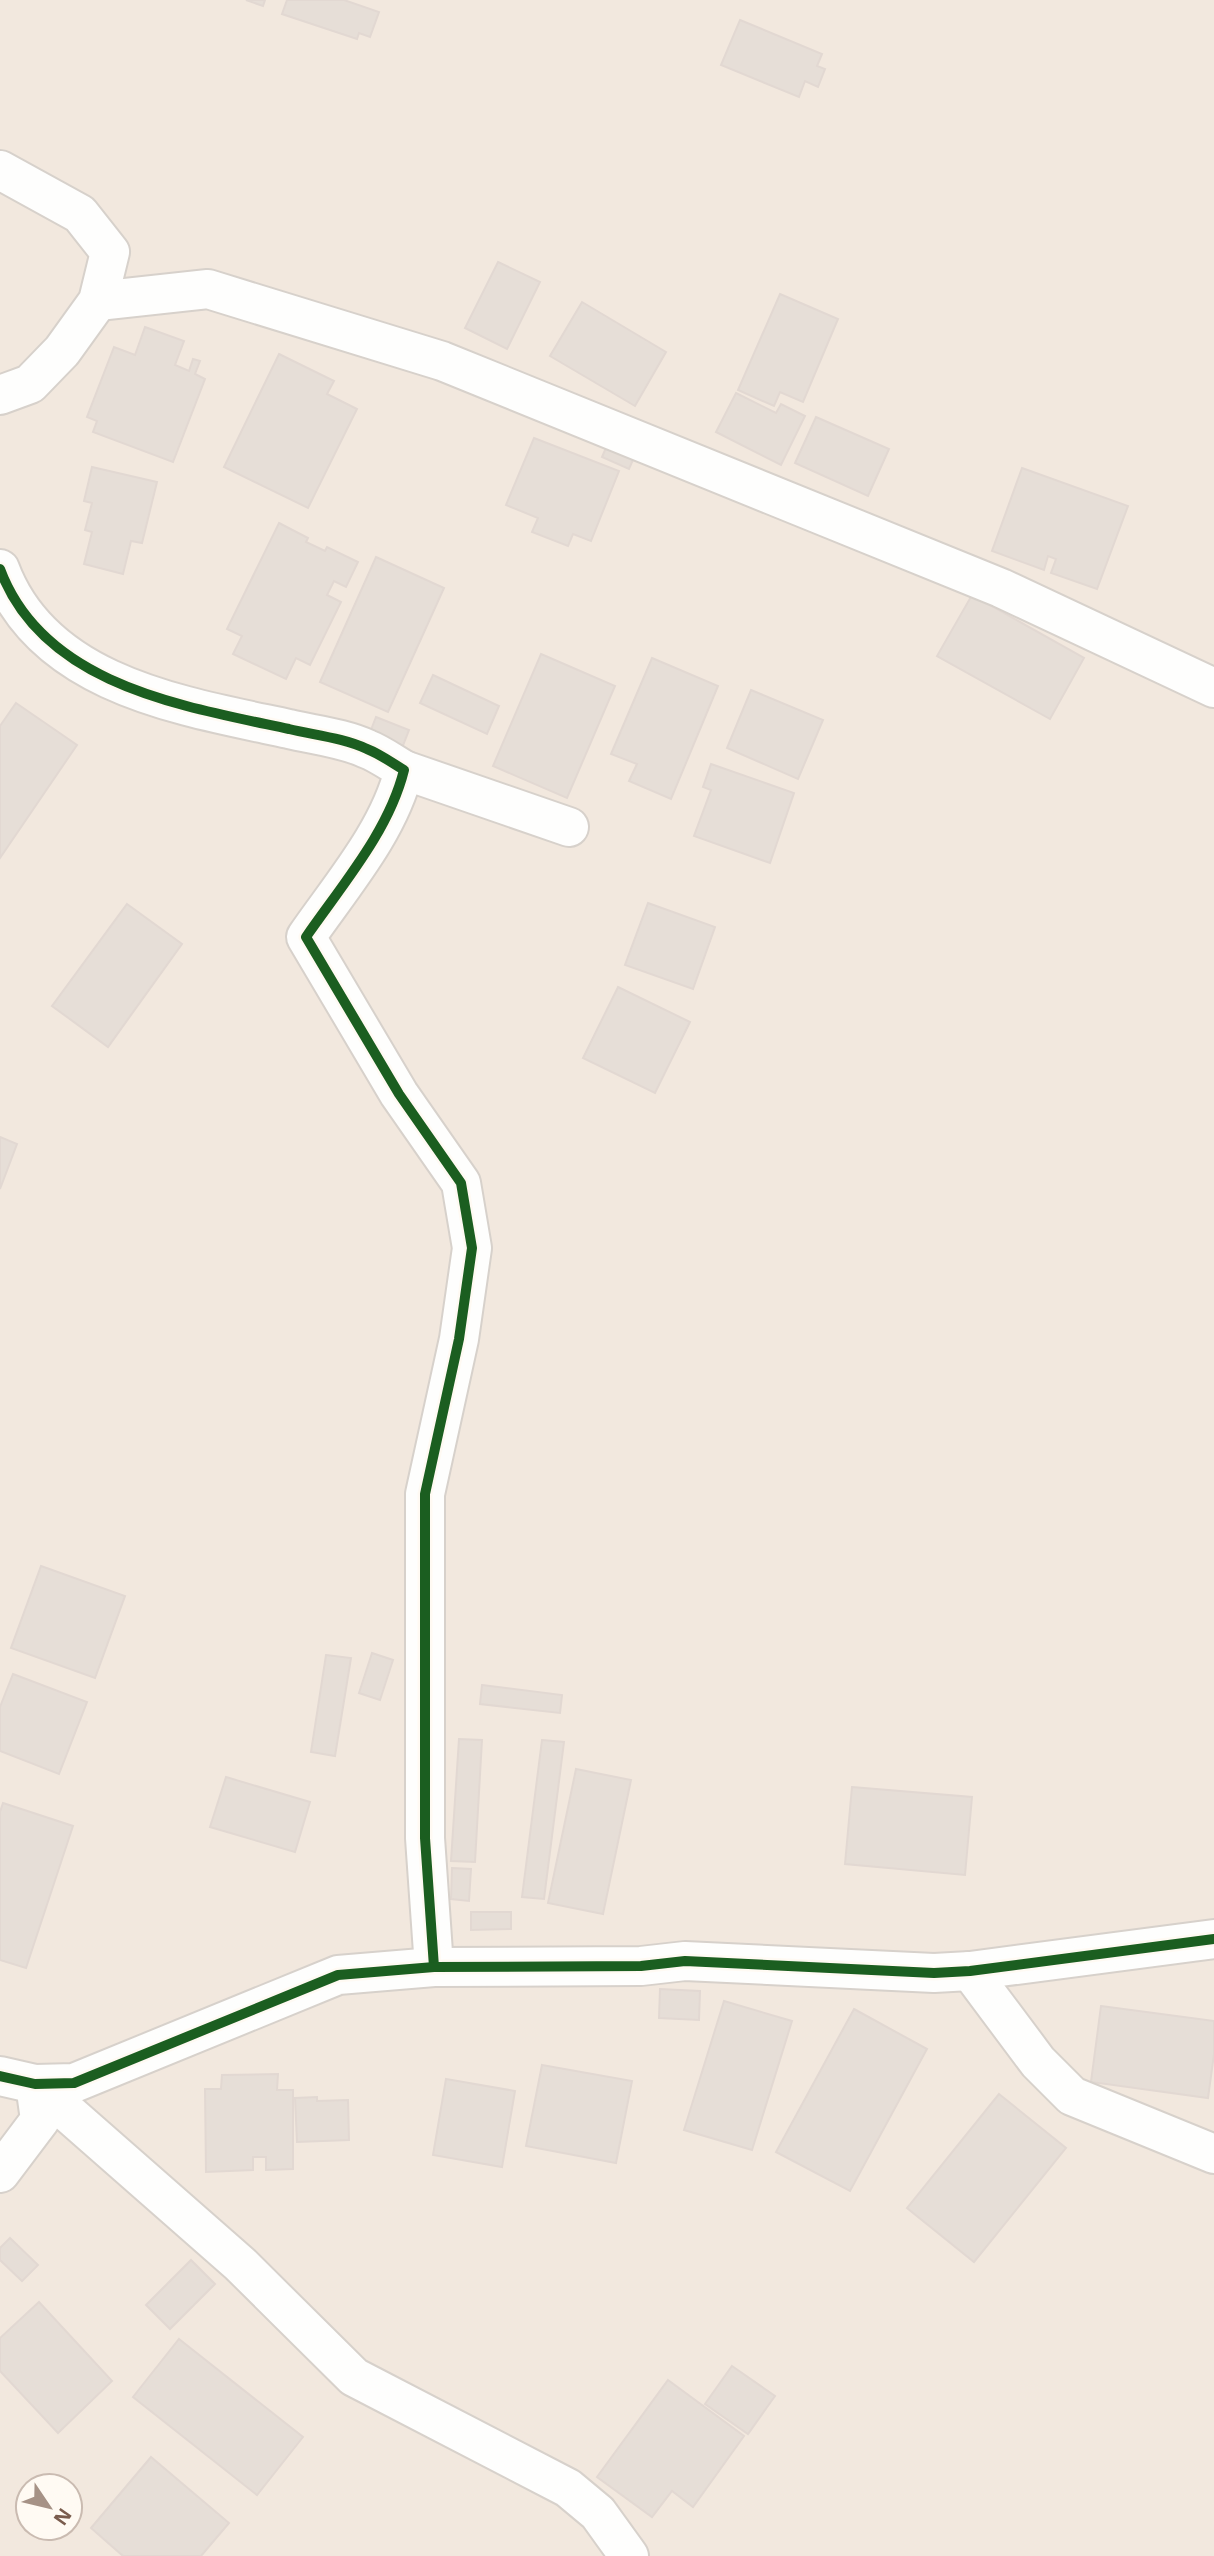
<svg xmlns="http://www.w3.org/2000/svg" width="1214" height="2556" font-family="'Noto Sans',sans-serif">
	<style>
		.residential { fill: #f2e8de; fill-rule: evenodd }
		.building { fill: #e6ded7; stroke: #e2d8d2; stroke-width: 2 }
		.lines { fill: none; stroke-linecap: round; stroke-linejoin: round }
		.street-casing { stroke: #d7d1cb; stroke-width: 42 }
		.street { stroke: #fefefd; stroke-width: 38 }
		.cycleway-casing { stroke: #fffaf3; stroke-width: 15 }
		.cycleway { stroke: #1b5e20; stroke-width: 10 }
	</style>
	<rect width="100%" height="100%" fill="#f9f5f0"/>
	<path class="residential" d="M 0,0 L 1214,0 L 1214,2556 L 0,2556 ZM 28,2486 L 70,2486 L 70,2528 L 28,2528 Z"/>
	<g class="building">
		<path d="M 246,0 L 265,0 L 263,6 Z"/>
		<path d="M 287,0 L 344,0 L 379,12 L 370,37 L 359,33 L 357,39 L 282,14 Z"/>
		<path d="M 740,20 L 822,54 L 817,66 L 825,69 L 818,87 L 805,81 L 799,97 L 721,65 Z"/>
		<path d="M 498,262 L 540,282 L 507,349 L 465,328 Z"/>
		<path d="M 780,294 L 838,319 L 803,402 L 780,392 L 774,406 L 738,390 Z"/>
		<path d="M 582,302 L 666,352 L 635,406 L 550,356 Z"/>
		<path d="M 145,327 L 184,341 L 175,365 L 189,371 L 193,359 L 200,361 L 195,374 L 205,379 L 173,462 L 93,432 L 97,421 L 87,417 L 114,347 L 135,355 Z"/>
		<path d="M 279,354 L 334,381 L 327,394 L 357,409 L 308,508 L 224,467 Z"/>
		<path d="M 736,393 L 776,413 L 781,404 L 805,416 L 781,465 L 716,432 Z"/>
		<path d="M 816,417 L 889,449 L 868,496 L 795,463 Z"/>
		<path d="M 612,434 L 639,446 L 629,469 L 602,457 Z"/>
		<path d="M 534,438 L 619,471 L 591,541 L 573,534 L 568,546 L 532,532 L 538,518 L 506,505 Z"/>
		<path d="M 92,467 L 157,482 L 142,543 L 131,541 L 123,574 L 84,564 L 92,532 L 85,530 L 92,503 L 84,501 Z"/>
		<path d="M 1022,468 L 1128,506 L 1097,589 L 1051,573 L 1056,559 L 1048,556 L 1044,570 L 992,551 Z"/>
		<path d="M 279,523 L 308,538 L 306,542 L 325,551 L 327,547 L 358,562 L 346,587 L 334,581 L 327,595 L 341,602 L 310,665 L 296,658 L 286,679 L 233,654 L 242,636 L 227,629 Z"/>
		<path d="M 376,557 L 444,588 L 388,712 L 320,682 Z"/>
		<path d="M 972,595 L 1084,658 L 1050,719 L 937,656 Z"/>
		<path d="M 541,654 L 615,686 L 567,798 L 493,766 Z"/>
		<path d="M 652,658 L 718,686 L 671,799 L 629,781 L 637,764 L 611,754 Z"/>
		<path d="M 433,675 L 499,706 L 487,734 L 420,703 Z"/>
		<path d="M 751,690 L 823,720 L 798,779 L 727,748 Z"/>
		<path d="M 16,703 L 77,745 L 0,858 L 0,726 Z"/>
		<path d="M 376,717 L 409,730 L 402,748 L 369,735 Z"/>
		<path d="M 711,764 L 794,793 L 770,863 L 694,836 L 711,790 L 703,787 Z"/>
		<path d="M 648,903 L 715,927 L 693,989 L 625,965 Z"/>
		<path d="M 127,904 L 182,944 L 108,1047 L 52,1006 Z"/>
		<path d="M 618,987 L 690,1022 L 655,1093 L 583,1058 Z"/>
		<path d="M 0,1137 L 17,1144 L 0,1189 Z"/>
		<path d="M 41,1566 L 125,1596 L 95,1678 L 11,1648 Z"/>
		<path d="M 372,1653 L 393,1660 L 380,1700 L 359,1693 Z"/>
		<path d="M 326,1655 L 351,1658 L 335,1756 L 311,1752 Z"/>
		<path d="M 13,1674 L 87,1702 L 59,1774 L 0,1751 L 0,1707 Z"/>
		<path d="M 482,1685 L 562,1695 L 560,1713 L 480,1704 Z"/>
		<path d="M 459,1739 L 482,1740 L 475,1862 L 451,1861 Z"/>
		<path d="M 542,1740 L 564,1742 L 544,1899 L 522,1897 Z"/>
		<path d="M 576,1769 L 631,1780 L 603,1914 L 548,1903 Z"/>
		<path d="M 226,1777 L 310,1802 L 295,1852 L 210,1827 Z"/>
		<path d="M 852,1787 L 972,1797 L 965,1875 L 845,1864 Z"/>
		<path d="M 3,1803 L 73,1826 L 26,1968 L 0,1960 L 0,1812 Z"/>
		<path d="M 452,1868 L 471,1869 L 469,1901 L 451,1899 Z"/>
		<path d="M 471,1912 L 511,1912 L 511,1929 L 471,1930 Z"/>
		<path d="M 660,1989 L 700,1991 L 699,2020 L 659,2018 Z"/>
		<path d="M 724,2001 L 792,2021 L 752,2150 L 684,2130 Z"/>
		<path d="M 1101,2006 L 1214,2021 L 1214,2054 L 1208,2098 L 1091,2082 Z"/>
		<path d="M 854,2009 L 927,2049 L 850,2191 L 776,2152 Z"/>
		<path d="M 542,2065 L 632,2081 L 616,2163 L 526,2146 Z"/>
		<path d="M 278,2074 L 277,2090 L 293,2090 L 293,2169 L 266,2170 L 266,2157 L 253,2157 L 253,2170 L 206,2172 L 205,2089 L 221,2089 L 222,2075 Z"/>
		<path d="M 446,2079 L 515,2091 L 502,2167 L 433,2155 Z"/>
		<path d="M 999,2094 L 1066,2148 L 974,2262 L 907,2208 Z"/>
		<path d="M 317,2097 L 317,2101 L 348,2100 L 349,2140 L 297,2142 L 295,2098 Z"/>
		<path d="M 10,2238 L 38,2265 L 22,2281 L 0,2260 L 0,2248 Z"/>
		<path d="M 191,2260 L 215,2284 L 170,2329 L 146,2305 Z"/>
		<path d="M 39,2302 L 112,2381 L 58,2433 L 0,2371 L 0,2338 Z"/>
		<path d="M 179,2339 L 303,2437 L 257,2495 L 133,2397 Z"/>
		<path d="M 732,2366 L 775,2396 L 748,2434 L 705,2404 Z"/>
		<path d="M 668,2380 L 744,2436 L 693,2507 L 672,2491 L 652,2517 L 597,2477 Z"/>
		<path d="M 151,2457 L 229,2523 L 201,2556 L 123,2556 L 91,2528 Z"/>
	</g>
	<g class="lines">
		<g class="street-casing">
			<g id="street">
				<path d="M 0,170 L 80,214 L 110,252 L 98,301 L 62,351 L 30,384 L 0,395"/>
				<path d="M 98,301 L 208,289 L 442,361 L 1001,588 L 1214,688"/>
				<path d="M 0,569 C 43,685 182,706 289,729 C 314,735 344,738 367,749 C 380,754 392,763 404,770 C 389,831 342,885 306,937 L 399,1094 L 461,1183 L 472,1248 L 459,1339 L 425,1494 L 425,1838 L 434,1967"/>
				<path d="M 404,770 L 569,827"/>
				<path d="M 970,1971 L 1038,2062 L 1072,2096 L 1214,2154"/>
				<path d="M 0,2076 L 35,2084 L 74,2083 L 338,1975 L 434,1967 L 641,1966 L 685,1961 L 934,1973 L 970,1971 L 1214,1939"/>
				<path d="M 35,2084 L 240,2264 L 354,2377 L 568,2488 L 598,2513 L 629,2556"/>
				<path d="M 0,2173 L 40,2120 L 35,2084"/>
			</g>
		</g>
		<use href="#street" class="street"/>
		<g class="cycleway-casing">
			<g id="cycleway">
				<path d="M 0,569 C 43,685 182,706 289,729 C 314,735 344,738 367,749 C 380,754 392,763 404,770 C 389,831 342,885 306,937 L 399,1094 L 461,1183 L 472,1248 L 459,1339 L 425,1494 L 425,1838 L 434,1967"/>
				<path d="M 0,2076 L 35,2084 L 74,2083 L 338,1975 L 434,1967 L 641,1966 L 685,1961 L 934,1973 L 970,1971 L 1214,1939"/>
			</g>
		</g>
		<use href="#cycleway" class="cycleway"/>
	</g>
	<g transform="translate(49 2507) rotate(125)"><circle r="33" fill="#fffaf3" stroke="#cabbb1" stroke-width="2"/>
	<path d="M0-5L12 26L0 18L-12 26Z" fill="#a69286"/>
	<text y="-10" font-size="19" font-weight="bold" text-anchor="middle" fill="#7a5c4d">N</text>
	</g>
</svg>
